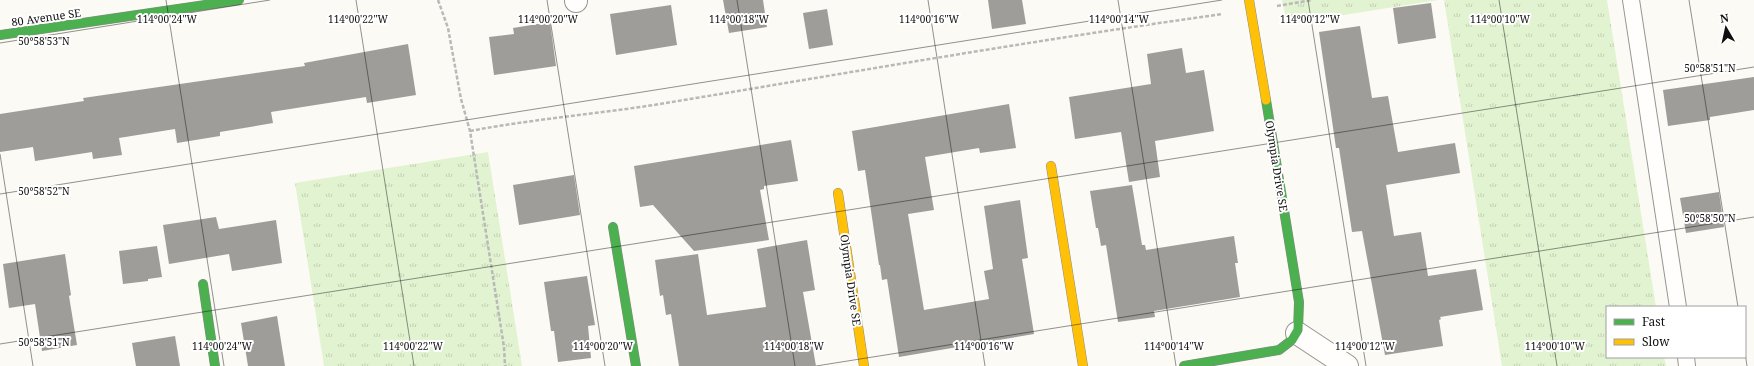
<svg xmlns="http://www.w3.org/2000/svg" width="1754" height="366" font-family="'Noto Serif',serif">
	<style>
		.park { fill: url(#park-tufts) }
		.building { fill: #9f9d99 }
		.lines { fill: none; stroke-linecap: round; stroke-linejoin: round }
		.lane-casing { stroke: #969592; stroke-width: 18 }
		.street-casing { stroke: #969592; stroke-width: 24 }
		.fast-casing { stroke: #8c8b89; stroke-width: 10 }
		.slow-casing { stroke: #8c8b89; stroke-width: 10 }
		.path { stroke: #b9b9b8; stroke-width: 2.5; stroke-dasharray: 4 2; stroke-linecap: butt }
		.lane { stroke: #fffefd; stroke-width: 16 }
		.street { stroke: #fffefd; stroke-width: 22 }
		.fast { stroke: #4caf50; stroke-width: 9 }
		.slow { stroke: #ffc107; stroke-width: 9 }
		.ticks { fill: none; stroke: #0f0f0f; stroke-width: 1; stroke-opacity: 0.45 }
		.labels { text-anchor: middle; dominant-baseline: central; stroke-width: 4; stroke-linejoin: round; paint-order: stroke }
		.street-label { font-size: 11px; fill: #0f0f0f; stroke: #fff }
		.ticks-label { font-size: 10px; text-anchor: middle; fill: #0f0f0f; stroke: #fff; stroke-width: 4; stroke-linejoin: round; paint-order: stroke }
	</style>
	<defs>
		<pattern id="park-tufts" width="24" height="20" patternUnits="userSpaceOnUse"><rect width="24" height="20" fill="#e2f3d1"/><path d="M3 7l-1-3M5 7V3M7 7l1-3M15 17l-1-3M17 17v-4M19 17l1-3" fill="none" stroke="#c1cfb2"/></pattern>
	</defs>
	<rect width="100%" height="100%" fill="#fcfaf4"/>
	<g class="park">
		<path d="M 1282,0 L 1438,0 L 1287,24 Z"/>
		<path d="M 1444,0 L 1607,0 L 1656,307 L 1607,307 L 1607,357 L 1664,357 L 1666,366 L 1502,366 Z"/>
		<path d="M 488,152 L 522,366 L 324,366 L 295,183 Z"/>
	</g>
	<g class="building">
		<path d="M 723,0 L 763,0 L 767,27 L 729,33 Z"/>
		<path d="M 988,0 L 1022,0 L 1026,24 L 992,29 Z"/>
		<path d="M 1431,3 L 1436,38 L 1398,44 L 1393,8 Z"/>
		<path d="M 671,5 L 677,45 L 616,55 L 610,14 Z"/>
		<path d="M 827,9 L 833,45 L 809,49 L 803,13 Z"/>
		<path d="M 550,22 L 556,66 L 494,75 L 489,37 L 514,34 L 513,28 Z"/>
		<path d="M 1360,26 L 1372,98 L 1388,96 L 1398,152 L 1455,143 L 1460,173 L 1386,185 L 1394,236 L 1421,232 L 1428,276 L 1476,269 L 1483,310 L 1440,317 L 1441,319 L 1439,320 L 1443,346 L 1385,355 L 1362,231 L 1352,232 L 1339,148 L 1336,148 L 1319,32 Z"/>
		<path d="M 408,44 L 416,95 L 367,103 L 366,97 L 271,112 L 273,123 L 220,132 L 220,136 L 177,143 L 175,129 L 119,138 L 122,155 L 93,159 L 92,152 L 35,161 L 33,147 L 0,152 L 0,114 L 84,101 L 83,98 L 305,66 L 304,63 Z"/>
		<path d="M 1182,48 L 1186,73 L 1204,70 L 1214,131 L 1155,141 L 1160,177 L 1129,182 L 1121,132 L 1075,139 L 1069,97 L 1151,84 L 1147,54 Z"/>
		<path d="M 1754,77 L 1754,110 L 1710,117 L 1710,120 L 1668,126 L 1663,90 Z"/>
		<path d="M 1009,104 L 1016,148 L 980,153 L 979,148 L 925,157 L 934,210 L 908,214 L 924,310 L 989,299 L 984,271 L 993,269 L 984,206 L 1020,200 L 1028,258 L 1022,259 L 1034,334 L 899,357 L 887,279 L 882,280 L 880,265 L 879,265 L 865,170 L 858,171 L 852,131 Z"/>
		<path d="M 791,140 L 798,181 L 764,186 L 764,189 L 760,190 L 769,240 L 694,251 L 653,205 L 640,207 L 634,166 Z"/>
		<path d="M 574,175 L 580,215 L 519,225 L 513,185 Z"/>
		<path d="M 1132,185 L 1142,245 L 1145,245 L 1146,250 L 1234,236 L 1238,263 L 1235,263 L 1240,297 L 1154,311 L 1155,317 L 1118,322 L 1106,245 L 1101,246 L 1098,228 L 1096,228 L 1090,191 Z"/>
		<path d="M 1719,192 L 1724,227 L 1686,233 L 1680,198 Z"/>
		<path d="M 216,217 L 219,229 L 276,220 L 282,263 L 232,271 L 229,254 L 169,264 L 163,225 Z"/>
		<path d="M 807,240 L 815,290 L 803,292 L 816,366 L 679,366 L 671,314 L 666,315 L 663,295 L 660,296 L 655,260 L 698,254 L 707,315 L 766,307 L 757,249 Z"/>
		<path d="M 157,246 L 162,277 L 148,279 L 148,281 L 123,284 L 119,251 Z"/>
		<path d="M 65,254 L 71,295 L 69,296 L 77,345 L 42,351 L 35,304 L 9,308 L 3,264 Z"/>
		<path d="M 587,276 L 595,325 L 588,326 L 591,358 L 558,362 L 554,331 L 551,331 L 544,282 Z"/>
		<path d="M 277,316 L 285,366 L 248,366 L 241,323 Z"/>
		<path d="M 175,336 L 180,366 L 136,366 L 132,343 Z"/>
	</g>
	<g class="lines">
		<g class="lane-casing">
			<g id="lane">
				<path d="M 1631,0 L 1678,307"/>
				<path d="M 1686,357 L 1687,366"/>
			</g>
		</g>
		<g class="street-casing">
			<g id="street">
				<path d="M 576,0 L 576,1"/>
				<path d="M 1297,333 L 1347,366"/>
			</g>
		</g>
		<g class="fast-casing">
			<g id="fast">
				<path d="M 0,35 L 239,0"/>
				<path d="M 613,227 L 636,366"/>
				<path d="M 203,284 L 215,366"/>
				<path d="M 1184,366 L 1279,350 L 1292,340 L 1298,330 L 1299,302 L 1266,100"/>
			</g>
		</g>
		<g class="slow-casing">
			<g id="slow">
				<path d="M 1249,0 L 1266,100"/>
				<path d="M 1051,166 L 1083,366"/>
				<path d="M 838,193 L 864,366"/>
			</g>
		</g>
		<g class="path">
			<path d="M 438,0 L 448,28 L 461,99 L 470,131 L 504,347 L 505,366"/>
			<path d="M 1277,6 L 1312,0"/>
			<path d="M 470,131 C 533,119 597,114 660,104 C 847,73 1035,40 1223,14"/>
		</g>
		<use href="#lane" class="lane"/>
		<use href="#street" class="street"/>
		<use href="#fast" class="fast"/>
		<use href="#slow" class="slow"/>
	</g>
	<path class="ticks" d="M 166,0 L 224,366M 356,0 L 414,366M 547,0 L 605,366M 737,0 L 795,366M 928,0 L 985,366M 1118,0 L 1176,366M 1308,0 L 1366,366M 1499,0 L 1557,366M 1689,0 L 1738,307M 0,43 L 270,0M 0,154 L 33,366M 0,194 L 1222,0M 0,344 L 1754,67M 1745,353 L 1747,366M 816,366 L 1754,217"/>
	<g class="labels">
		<g class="street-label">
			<text transform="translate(46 17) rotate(-8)">80 Avenue SE</text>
			<text transform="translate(1277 166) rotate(81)">Olympia Drive SE</text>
			<text transform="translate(851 280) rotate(82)">Olympia Drive SE</text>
		</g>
	</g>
	<g class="ticks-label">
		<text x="167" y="23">114°00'24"W</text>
		<text x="358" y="23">114°00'22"W</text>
		<text x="548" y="23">114°00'20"W</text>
		<text x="739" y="23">114°00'18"W</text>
		<text x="929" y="23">114°00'16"W</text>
		<text x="1119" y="23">114°00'14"W</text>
		<text x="1310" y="23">114°00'12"W</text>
		<text x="1500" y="23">114°00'10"W</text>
		<text x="44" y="45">50°58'53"N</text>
		<text x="1710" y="72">50°58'51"N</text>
		<text x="44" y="195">50°58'52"N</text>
		<text x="1710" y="222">50°58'50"N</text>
		<text x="44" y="346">50°58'51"N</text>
		<text x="222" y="350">114°00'24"W</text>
		<text x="413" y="350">114°00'22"W</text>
		<text x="603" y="350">114°00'20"W</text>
		<text x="794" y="350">114°00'18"W</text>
		<text x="984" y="350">114°00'16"W</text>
		<text x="1174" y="350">114°00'14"W</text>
		<text x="1365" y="350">114°00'12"W</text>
		<text x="1555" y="350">114°00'10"W</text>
	</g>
	<rect x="1606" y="306" width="140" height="52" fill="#ffffff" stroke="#9f9f9f"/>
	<rect x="1614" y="319" width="20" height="6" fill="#4caf50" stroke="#9f9f9f"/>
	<text x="1642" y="326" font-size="12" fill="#0f0f0f">Fast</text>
	<rect x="1614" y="339" width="20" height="6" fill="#ffc107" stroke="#9f9f9f"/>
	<text x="1642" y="346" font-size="12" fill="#0f0f0f">Slow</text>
	<g transform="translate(1726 28) rotate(351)" stroke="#ffffff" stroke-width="3" paint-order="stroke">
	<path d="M0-3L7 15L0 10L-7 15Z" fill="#0f0f0f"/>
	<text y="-6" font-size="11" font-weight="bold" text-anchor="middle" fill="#0f0f0f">N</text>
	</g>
</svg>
